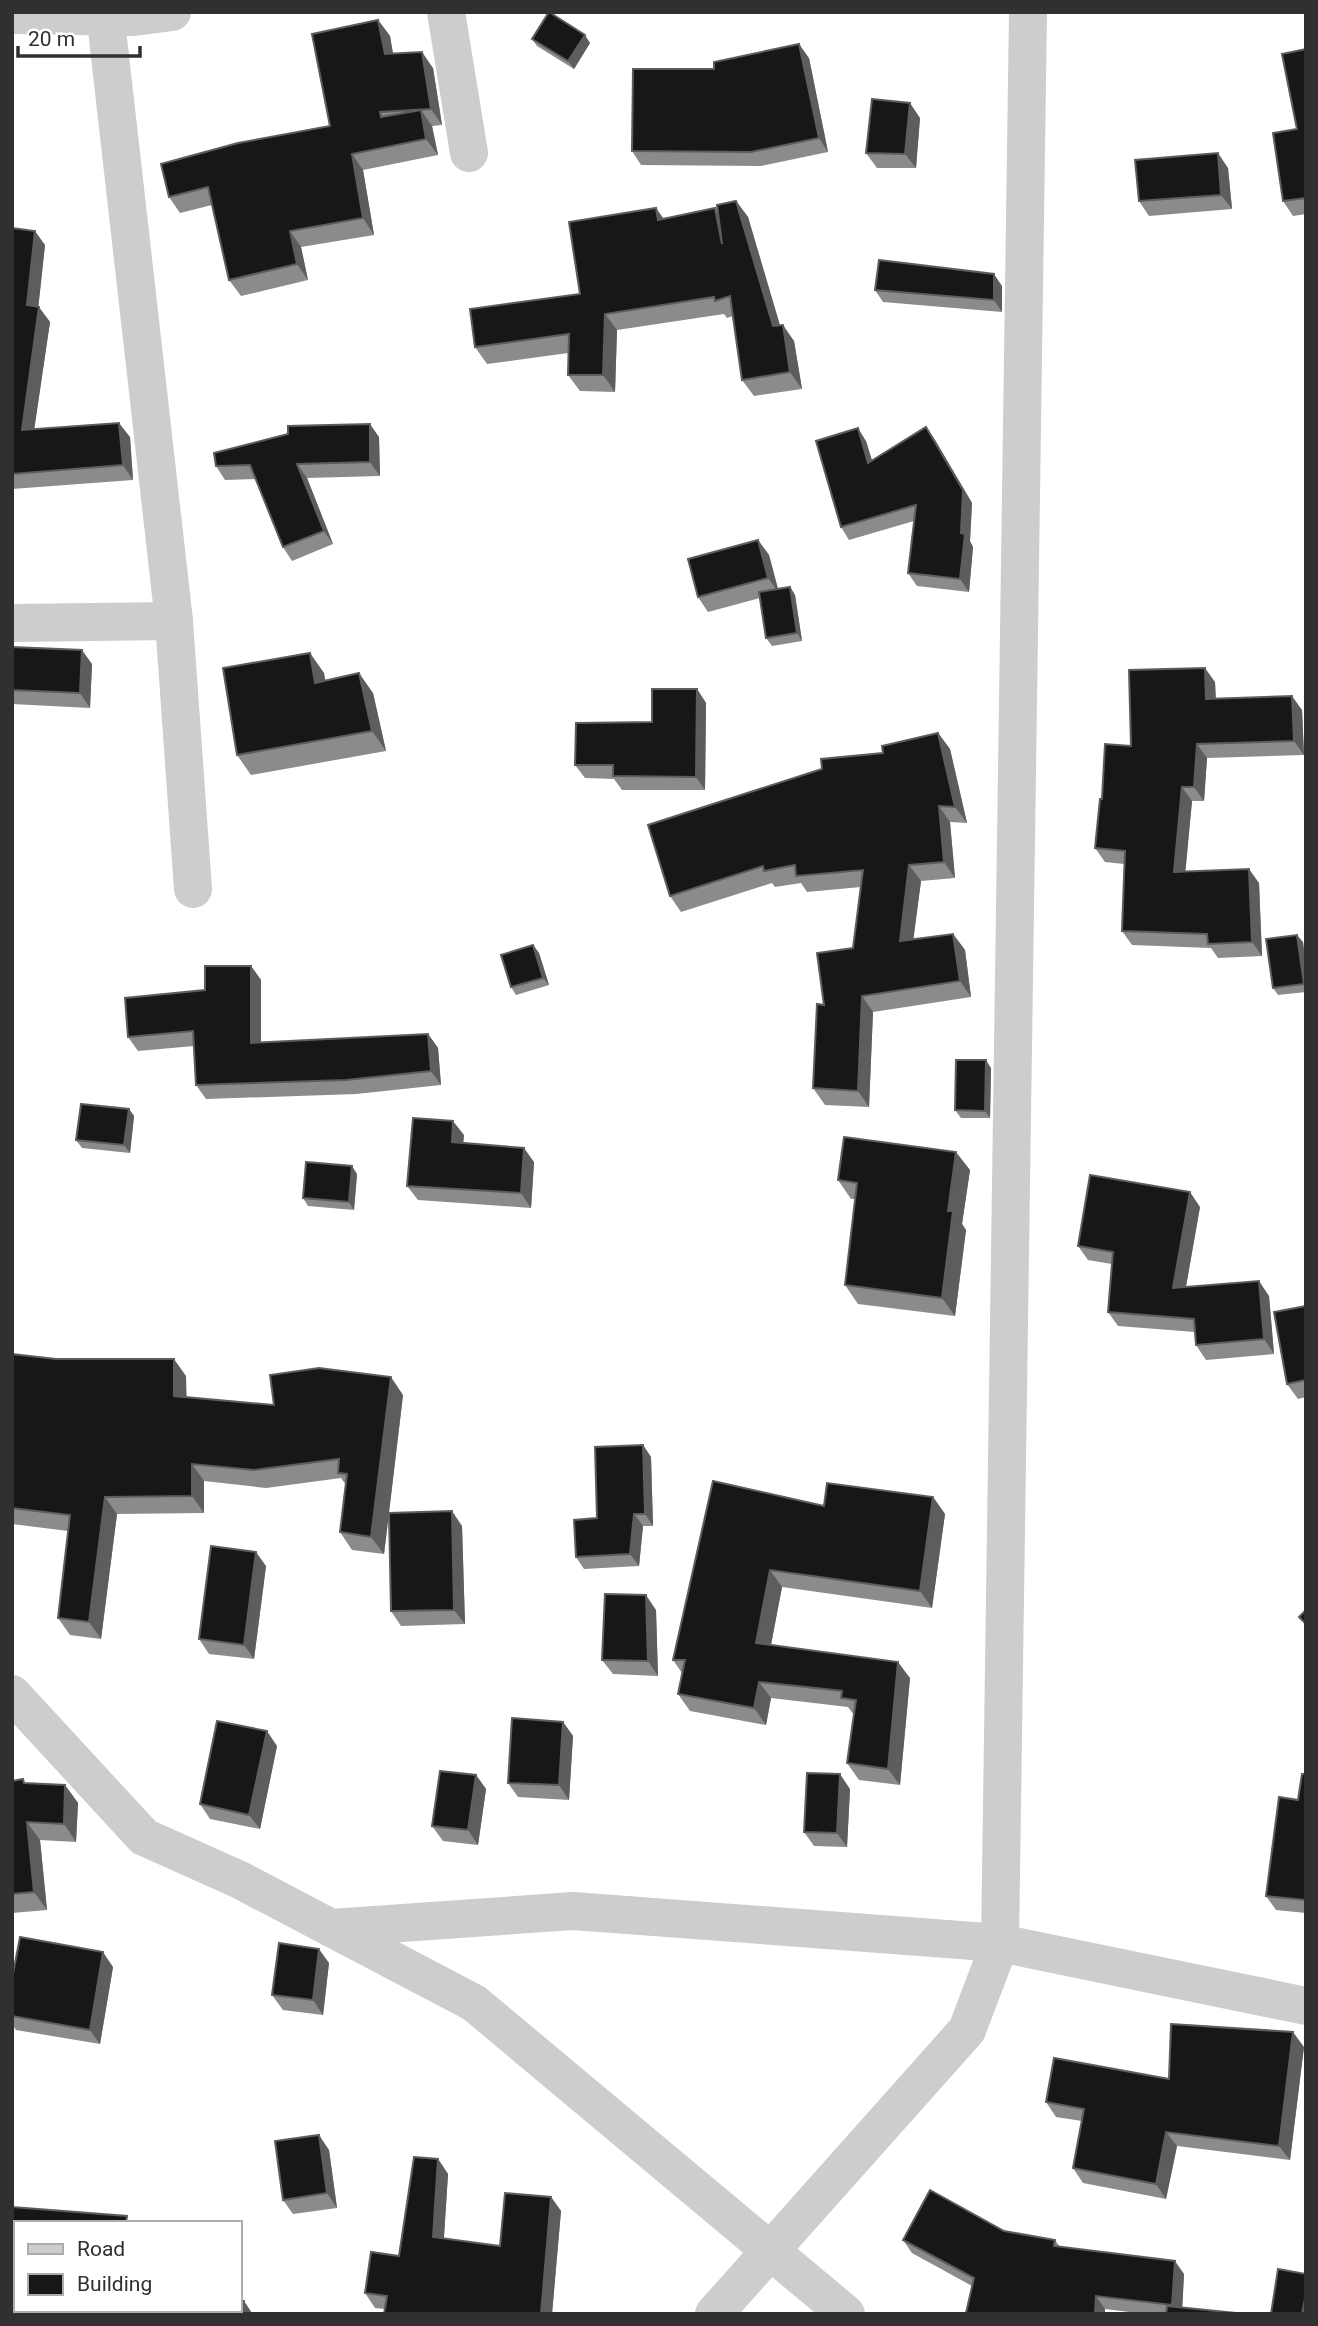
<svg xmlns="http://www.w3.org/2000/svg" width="1318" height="2326" font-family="Roboto,sans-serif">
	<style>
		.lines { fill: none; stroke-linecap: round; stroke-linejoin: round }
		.minor { stroke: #cdcdcd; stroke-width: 38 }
		.wall { fill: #8b8b8b }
		.shaded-wall { fill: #5d5d5d }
		.building { fill: #171717; stroke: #5d5d5d; stroke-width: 2 }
	</style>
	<rect width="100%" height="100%" fill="#fff"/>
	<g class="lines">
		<g class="minor">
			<path d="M 105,12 L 174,621 L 193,889"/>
			<path d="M 446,12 L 469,153"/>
			<path d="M 12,15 L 134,17 L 172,12"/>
			<path d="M 12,623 L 174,621"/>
			<path d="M 12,1694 L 144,1837 L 240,1880 L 474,2003 L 846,2314"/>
			<path d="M 331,1928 L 573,1911 L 1000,1943 L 1306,2006"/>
			<path d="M 714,2314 L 967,2030 L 1000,1943 L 1028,12"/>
		</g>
	</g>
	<g class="wall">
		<path d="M 378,20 L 390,36 L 393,54 L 433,68 L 442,125 L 432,126 L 438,155 L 363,170 L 374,235 L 301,247 L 308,280 L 241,296 L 229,280 L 212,205 L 180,213 L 169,197 L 330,126 Z"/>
		<path d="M 532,39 L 590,43 L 574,69 L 537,46 Z"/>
		<path d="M 1306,49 L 1306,214 L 1293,216 L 1283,201 L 1297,129 Z"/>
		<path d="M 809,58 L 828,152 L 761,166 L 641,165 L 632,151 L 714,69 Z"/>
		<path d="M 920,118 L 916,168 L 877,168 L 866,153 Z"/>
		<path d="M 1228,168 L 1232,209 L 1149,216 L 1139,201 Z"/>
		<path d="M 736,201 L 748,217 L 780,325 L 794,341 L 802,389 L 754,396 L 742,380 L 733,316 L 727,318 L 724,314 L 617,330 L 615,392 L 580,391 L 568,375 L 568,353 L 487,364 L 475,347 L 580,294 L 663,218 L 718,212 Z"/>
		<path d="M 12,228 L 45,245 L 38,307 L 50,322 L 34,429 L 130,437 L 133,480 L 12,489 Z"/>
		<path d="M 1002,286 L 1002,312 L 883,302 L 875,290 Z"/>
		<path d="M 926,427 L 935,440 L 972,503 L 970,541 L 973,547 L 969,592 L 917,586 L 908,573 L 914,521 L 849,540 L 841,527 L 866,441 L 872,460 Z"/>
		<path d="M 379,437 L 380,476 L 307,478 L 333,544 L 292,561 L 283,547 L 256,479 L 225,480 L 216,466 Z"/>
		<path d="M 758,540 L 769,555 L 778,589 L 790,587 L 795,595 L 802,641 L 772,646 L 766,638 L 760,598 L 708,612 L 698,597 Z"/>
		<path d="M 12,647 L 92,664 L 90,708 L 12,704 Z"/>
		<path d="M 324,673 L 325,681 L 373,693 L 386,751 L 251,775 L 237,755 Z"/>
		<path d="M 1215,682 L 1216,698 L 1302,710 L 1304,755 L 1207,758 L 1204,801 L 1192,801 L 1185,872 L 1259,883 L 1262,956 L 1218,958 L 1211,948 L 1132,945 L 1122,931 L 1124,864 L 1105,862 L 1095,848 L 1102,799 L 1131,746 Z"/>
		<path d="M 697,689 L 706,703 L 705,790 L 622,790 L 614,779 L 585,778 L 575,765 L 652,722 Z"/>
		<path d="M 938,733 L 950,749 L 967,823 L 950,822 L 955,878 L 921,881 L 913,939 L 953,934 L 965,950 L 971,997 L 873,1012 L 869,1107 L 825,1105 L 813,1088 L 824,1005 L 853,948 L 861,887 L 807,892 L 801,883 L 775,887 L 772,883 L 681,912 L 670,896 L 883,753 Z"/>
		<path d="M 1303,942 L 1306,966 L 1306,992 L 1278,995 L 1273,988 Z"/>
		<path d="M 533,945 L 539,953 L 549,985 L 516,995 L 511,987 Z"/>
		<path d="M 251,966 L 261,980 L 261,1043 L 428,1034 L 438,1048 L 441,1085 L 356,1094 L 206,1099 L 196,1085 L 194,1046 L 138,1051 L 128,1037 L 205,990 Z"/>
		<path d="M 991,1068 L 990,1118 L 961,1118 L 955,1110 Z"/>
		<path d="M 129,1109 L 134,1116 L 130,1153 L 82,1148 L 76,1140 Z"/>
		<path d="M 464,1135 L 463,1143 L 534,1162 L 531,1208 L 418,1200 L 407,1186 Z"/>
		<path d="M 970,1170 L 962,1224 L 966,1230 L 955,1316 L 858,1304 L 845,1285 L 855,1199 L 851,1199 L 838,1180 Z"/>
		<path d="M 357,1174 L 354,1210 L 308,1206 L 303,1198 Z"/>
		<path d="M 1200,1207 L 1186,1287 L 1269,1296 L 1274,1354 L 1206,1360 L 1196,1345 L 1195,1332 L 1118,1326 L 1108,1312 L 1112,1264 L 1088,1260 L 1078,1246 Z"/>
		<path d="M 1306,1306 L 1306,1397 L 1298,1399 L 1287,1384 Z"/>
		<path d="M 12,1354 L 186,1376 L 186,1397 L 274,1405 L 403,1395 L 389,1513 L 462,1526 L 465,1624 L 401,1626 L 391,1611 L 389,1514 L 384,1554 L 352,1550 L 340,1532 L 346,1485 L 341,1478 L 266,1488 L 204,1481 L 204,1513 L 117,1514 L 101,1639 L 70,1635 L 58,1618 L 68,1531 L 12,1524 Z"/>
		<path d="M 643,1445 L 651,1457 L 653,1526 L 643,1526 L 639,1566 L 584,1569 L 576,1557 L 597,1518 Z"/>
		<path d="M 933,1497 L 945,1514 L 932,1608 L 782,1587 L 771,1645 L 910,1678 L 900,1785 L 859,1780 L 847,1763 L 854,1715 L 848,1707 L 771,1698 L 766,1725 L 690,1711 L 678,1694 L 682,1673 L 673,1660 L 824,1506 Z"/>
		<path d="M 266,1566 L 254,1659 L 209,1654 L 199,1639 Z"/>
		<path d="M 656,1610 L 658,1676 L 613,1674 L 602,1660 Z"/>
		<path d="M 563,1722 L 573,1736 L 569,1800 L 518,1797 L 508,1783 Z"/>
		<path d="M 277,1746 L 260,1829 L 210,1819 L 200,1804 Z"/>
		<path d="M 1306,1774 L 1306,1913 L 1276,1910 L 1266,1896 Z"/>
		<path d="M 476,1775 L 486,1789 L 478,1845 L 443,1841 L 432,1826 Z"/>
		<path d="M 12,1781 L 26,1783 L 65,1785 L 78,1803 L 76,1842 L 40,1840 L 47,1910 L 12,1913 Z"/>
		<path d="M 850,1789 L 847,1847 L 814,1846 L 804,1832 Z"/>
		<path d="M 329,1963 L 323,2015 L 283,2010 L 272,1995 Z"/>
		<path d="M 113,1967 L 100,2044 L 16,2030 L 12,2024 L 12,1979 Z"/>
		<path d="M 1304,2047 L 1290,2160 L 1177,2146 L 1166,2199 L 1083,2183 L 1073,2168 L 1082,2121 L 1056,2117 L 1046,2102 L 1169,2079 Z"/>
		<path d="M 329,2150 L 337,2208 L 293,2214 L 283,2200 Z"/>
		<path d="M 438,2159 L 448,2174 L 444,2238 L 500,2246 L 551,2197 L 561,2211 L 552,2314 L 385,2309 L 375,2308 L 365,2293 L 399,2256 Z"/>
		<path d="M 12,2204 L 16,2223 L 16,2295 L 12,2295 Z"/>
		<path d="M 1004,2231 L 1055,2240 L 1060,2247 L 1184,2274 L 1182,2308 L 1246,2314 L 1145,2314 L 1105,2309 L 972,2286 L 912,2253 L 903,2240 Z"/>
	</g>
	<g class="shaded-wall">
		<path d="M 378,20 L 390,36 L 396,71 L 385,54 Z"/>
		<path d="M 585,35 L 590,43 L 574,69 L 568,61 Z"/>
		<path d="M 799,44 L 809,58 L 828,152 L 819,138 Z"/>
		<path d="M 422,52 L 433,68 L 442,125 L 431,109 Z"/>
		<path d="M 910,103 L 920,118 L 916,168 L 905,154 Z"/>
		<path d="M 421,110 L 432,126 L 438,155 L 426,139 Z"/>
		<path d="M 1218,153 L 1228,168 L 1232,209 L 1221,195 Z"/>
		<path d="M 352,154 L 363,170 L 374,235 L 363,218 Z"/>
		<path d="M 736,201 L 748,217 L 785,343 L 773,326 Z"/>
		<path d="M 656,208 L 668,225 L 658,220 Z"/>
		<path d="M 35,231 L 45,245 L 37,320 L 27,305 Z"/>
		<path d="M 290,231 L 301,247 L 308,280 L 297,264 Z"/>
		<path d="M 994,274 L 1002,286 L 1002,312 L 994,300 Z"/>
		<path d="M 39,307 L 50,322 L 32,445 L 22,430 Z"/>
		<path d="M 605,314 L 617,330 L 615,392 L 603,375 Z"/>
		<path d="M 783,325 L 794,341 L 802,389 L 790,372 Z"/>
		<path d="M 119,423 L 130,437 L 133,480 L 123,465 Z"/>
		<path d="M 370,424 L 379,437 L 380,476 L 370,462 Z"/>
		<path d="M 926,427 L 935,440 L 972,503 L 970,541 L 973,547 L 969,592 L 960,579 L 961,533 Z"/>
		<path d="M 858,428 L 866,441 L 876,475 L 868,463 Z"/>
		<path d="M 297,464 L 307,478 L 333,544 L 324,531 Z"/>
		<path d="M 758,540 L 769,555 L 779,593 L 768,578 Z"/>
		<path d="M 790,587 L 795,595 L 802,641 L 797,633 Z"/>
		<path d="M 82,650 L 92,664 L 90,708 L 80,693 Z"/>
		<path d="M 310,653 L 324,673 L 329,703 L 315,683 Z"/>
		<path d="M 1205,668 L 1215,682 L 1216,713 L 1206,699 Z"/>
		<path d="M 359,673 L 373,693 L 386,751 L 372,731 Z"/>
		<path d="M 697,689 L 706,703 L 705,790 L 696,777 Z"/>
		<path d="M 1292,696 L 1302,710 L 1304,755 L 1294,741 Z"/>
		<path d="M 938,733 L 950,749 L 967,823 L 955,807 Z"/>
		<path d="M 1197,744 L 1207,758 L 1204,801 L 1194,787 Z"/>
		<path d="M 1182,787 L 1192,801 L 1184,887 L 1174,872 Z"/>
		<path d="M 939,806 L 950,822 L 955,878 L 944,862 Z"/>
		<path d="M 909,865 L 921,881 L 911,958 L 900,941 Z"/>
		<path d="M 1249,869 L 1259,883 L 1262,956 L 1252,942 Z"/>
		<path d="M 953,934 L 965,950 L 971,997 L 960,981 Z"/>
		<path d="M 1297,935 L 1303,942 L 1306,966 L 1306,987 L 1304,984 Z"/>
		<path d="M 533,945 L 539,953 L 549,985 L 543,978 Z"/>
		<path d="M 251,966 L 261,980 L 261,1057 L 251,1043 Z"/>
		<path d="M 862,996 L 873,1012 L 869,1107 L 858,1091 Z"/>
		<path d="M 428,1034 L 438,1048 L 441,1085 L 431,1071 Z"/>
		<path d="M 986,1060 L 991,1068 L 990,1118 L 985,1111 Z"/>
		<path d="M 129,1109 L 134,1116 L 130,1153 L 124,1145 Z"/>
		<path d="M 453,1121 L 464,1135 L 462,1157 L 452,1142 Z"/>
		<path d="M 524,1148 L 534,1162 L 531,1208 L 521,1193 Z"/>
		<path d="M 956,1152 L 970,1170 L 962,1224 L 966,1230 L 955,1316 L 942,1298 L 948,1211 Z"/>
		<path d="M 352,1166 L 357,1174 L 354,1210 L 349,1202 Z"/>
		<path d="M 1190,1192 L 1200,1207 L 1183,1303 L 1173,1288 Z"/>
		<path d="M 1259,1281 L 1269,1296 L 1274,1354 L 1264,1339 Z"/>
		<path d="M 174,1359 L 186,1376 L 187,1413 L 174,1396 Z"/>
		<path d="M 391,1377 L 403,1395 L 384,1554 L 371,1537 Z"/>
		<path d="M 643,1445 L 651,1457 L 653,1526 L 645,1514 Z"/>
		<path d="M 192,1464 L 204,1481 L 204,1513 L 192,1496 Z"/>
		<path d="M 105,1497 L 117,1514 L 101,1639 L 89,1622 Z"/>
		<path d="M 933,1497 L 945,1514 L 932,1608 L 920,1591 Z"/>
		<path d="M 452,1511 L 462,1526 L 465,1624 L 454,1610 Z"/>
		<path d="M 634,1514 L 643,1526 L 639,1566 L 630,1554 Z"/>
		<path d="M 256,1552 L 266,1566 L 254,1659 L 244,1645 Z"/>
		<path d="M 770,1570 L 782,1587 L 768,1660 L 756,1643 Z"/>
		<path d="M 646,1595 L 656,1610 L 658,1676 L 648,1661 Z"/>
		<path d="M 898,1662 L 910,1678 L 900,1785 L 888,1769 Z"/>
		<path d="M 759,1682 L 771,1698 L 766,1725 L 754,1708 Z"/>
		<path d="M 563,1722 L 573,1736 L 569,1800 L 559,1785 Z"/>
		<path d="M 267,1731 L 277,1746 L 260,1829 L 249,1815 Z"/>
		<path d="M 840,1774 L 850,1789 L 847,1847 L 837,1833 Z"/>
		<path d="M 476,1775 L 486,1789 L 478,1845 L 468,1830 Z"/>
		<path d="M 65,1785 L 78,1803 L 76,1842 L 64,1824 Z"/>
		<path d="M 27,1822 L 40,1840 L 47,1910 L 34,1892 Z"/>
		<path d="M 319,1949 L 329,1963 L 323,2015 L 313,2000 Z"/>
		<path d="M 103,1952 L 113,1967 L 100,2044 L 90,2030 Z"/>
		<path d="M 1293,2032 L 1304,2047 L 1290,2160 L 1279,2146 Z"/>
		<path d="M 1166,2132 L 1177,2146 L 1166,2199 L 1156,2184 Z"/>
		<path d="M 319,2135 L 329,2150 L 337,2208 L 327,2193 Z"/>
		<path d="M 438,2159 L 448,2174 L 443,2251 L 433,2237 Z"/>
		<path d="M 551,2197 L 561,2211 L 552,2314 L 541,2314 Z"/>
		<path d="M 13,2245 L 16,2249 L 16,2287 L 12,2282 Z"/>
		<path d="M 1175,2261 L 1184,2274 L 1182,2314 L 1178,2314 L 1172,2305 Z"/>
		<path d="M 1306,2294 L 1306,2314 L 1302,2314 Z"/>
		<path d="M 1096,2296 L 1105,2309 L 1105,2314 L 1095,2314 Z"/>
		<path d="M 244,2301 L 252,2313 L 252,2314 L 242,2314 Z"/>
	</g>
	<g class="building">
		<path d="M 549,12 L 585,35 L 568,61 L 532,39 Z"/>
		<path d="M 378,20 L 385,54 L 422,52 L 431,109 L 380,112 L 381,117 L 421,110 L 426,139 L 352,154 L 363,218 L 290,231 L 297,264 L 229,280 L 208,187 L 169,197 L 161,164 L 238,143 L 330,126 L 312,34 Z"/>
		<path d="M 799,44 L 819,138 L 751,152 L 632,151 L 633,69 L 714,69 L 714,62 Z"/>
		<path d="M 1306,49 L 1306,198 L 1283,201 L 1273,133 L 1297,129 L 1282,54 Z"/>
		<path d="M 872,99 L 910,103 L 905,154 L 866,153 Z"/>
		<path d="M 1218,153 L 1221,195 L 1139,201 L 1135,160 Z"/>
		<path d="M 736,201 L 773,326 L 783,325 L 790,372 L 742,380 L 730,296 L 715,301 L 714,297 L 605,314 L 603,375 L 568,375 L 569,334 L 475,347 L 470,309 L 580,294 L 569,222 L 656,208 L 658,220 L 715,208 L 722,244 L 717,205 Z"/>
		<path d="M 12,228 L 35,231 L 27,305 L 39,307 L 22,430 L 119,423 L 123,465 L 12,474 Z"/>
		<path d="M 879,260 L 994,274 L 994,300 L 875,290 Z"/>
		<path d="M 370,424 L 370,462 L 297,464 L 324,531 L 283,547 L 250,465 L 216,466 L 214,453 L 288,434 L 288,426 Z"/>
		<path d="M 926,427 L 963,490 L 961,533 L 965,534 L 960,579 L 908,573 L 916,505 L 841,527 L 816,441 L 858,428 L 868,463 Z"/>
		<path d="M 758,540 L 768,578 L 698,597 L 688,559 Z"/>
		<path d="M 790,587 L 797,633 L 766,638 L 759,592 Z"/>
		<path d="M 12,647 L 82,650 L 80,693 L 12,690 Z"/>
		<path d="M 310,653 L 315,683 L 359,673 L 372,731 L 237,755 L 223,668 Z"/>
		<path d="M 1205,668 L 1206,699 L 1292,696 L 1294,741 L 1197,744 L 1194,787 L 1182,787 L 1174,872 L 1249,869 L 1252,942 L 1208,944 L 1207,934 L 1122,931 L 1125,851 L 1095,848 L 1100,799 L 1102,799 L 1105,744 L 1131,746 L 1129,670 Z"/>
		<path d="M 652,689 L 697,689 L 696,777 L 613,776 L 613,765 L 575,765 L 576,723 L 652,722 Z"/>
		<path d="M 938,733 L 955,807 L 939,806 L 944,862 L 909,865 L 900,941 L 953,934 L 960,981 L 862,996 L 858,1091 L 813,1088 L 817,1004 L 824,1005 L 817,953 L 853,948 L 863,870 L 796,876 L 795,865 L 764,871 L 763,866 L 670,896 L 648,825 L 822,769 L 821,759 L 883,753 L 882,746 Z"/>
		<path d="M 1297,935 L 1304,984 L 1273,988 L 1266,939 Z"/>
		<path d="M 533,945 L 543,978 L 511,987 L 501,955 Z"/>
		<path d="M 205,966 L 251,966 L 251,1043 L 428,1034 L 431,1071 L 346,1080 L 196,1085 L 193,1031 L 128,1037 L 125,998 L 205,990 Z"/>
		<path d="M 956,1060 L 986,1060 L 985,1111 L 955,1110 Z"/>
		<path d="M 81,1104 L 129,1109 L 124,1145 L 76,1140 Z"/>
		<path d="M 413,1118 L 453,1121 L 452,1142 L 524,1148 L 521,1193 L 407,1186 Z"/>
		<path d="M 844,1137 L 956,1152 L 948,1211 L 953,1211 L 942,1298 L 845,1285 L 857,1183 L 838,1180 Z"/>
		<path d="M 306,1162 L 352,1166 L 349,1202 L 303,1198 Z"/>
		<path d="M 1090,1175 L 1190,1192 L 1173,1288 L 1259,1281 L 1264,1339 L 1196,1345 L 1194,1319 L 1108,1312 L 1113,1252 L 1078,1246 Z"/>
		<path d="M 1306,1306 L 1306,1380 L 1287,1384 L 1274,1312 Z"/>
		<path d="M 12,1354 L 56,1359 L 174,1359 L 174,1396 L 274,1405 L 270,1375 L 319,1368 L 391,1377 L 371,1537 L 340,1532 L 347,1474 L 338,1473 L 339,1459 L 254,1470 L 192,1464 L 192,1496 L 105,1497 L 89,1622 L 58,1618 L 70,1515 L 12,1508 Z"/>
		<path d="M 643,1445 L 645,1514 L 634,1514 L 630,1554 L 576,1557 L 574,1520 L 597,1518 L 595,1447 Z"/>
		<path d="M 713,1481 L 824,1506 L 827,1483 L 933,1497 L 920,1591 L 770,1570 L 756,1643 L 898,1662 L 888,1769 L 847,1763 L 856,1700 L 841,1698 L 842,1691 L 759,1682 L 754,1708 L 678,1694 L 685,1660 L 673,1660 Z"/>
		<path d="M 452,1511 L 454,1610 L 391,1611 L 389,1513 Z"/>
		<path d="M 211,1546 L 256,1552 L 244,1645 L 199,1639 Z"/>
		<path d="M 605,1594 L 646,1595 L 648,1661 L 602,1660 Z"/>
		<path d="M 1306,1610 L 1306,1624 L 1299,1617 Z"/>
		<path d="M 512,1718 L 563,1722 L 559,1785 L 508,1783 Z"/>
		<path d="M 217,1721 L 267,1731 L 249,1815 L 200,1804 Z"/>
		<path d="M 440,1771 L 476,1775 L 468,1830 L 432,1826 Z"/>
		<path d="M 807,1773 L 840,1774 L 837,1833 L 804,1832 Z"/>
		<path d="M 1302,1774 L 1306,1774 L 1306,1900 L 1266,1896 L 1279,1797 L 1298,1800 Z"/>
		<path d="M 23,1779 L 24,1783 L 65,1785 L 64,1824 L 27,1822 L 34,1892 L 12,1894 L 12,1781 Z"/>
		<path d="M 20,1937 L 103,1952 L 90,2030 L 12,2016 L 12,1979 Z"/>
		<path d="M 279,1943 L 319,1949 L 313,2000 L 272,1995 Z"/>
		<path d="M 1171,2024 L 1293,2032 L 1279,2146 L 1166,2132 L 1156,2184 L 1073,2168 L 1084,2109 L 1046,2102 L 1054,2058 L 1169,2079 Z"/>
		<path d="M 319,2135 L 327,2193 L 283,2200 L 275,2141 Z"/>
		<path d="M 414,2157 L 438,2159 L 433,2237 L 500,2246 L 505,2193 L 551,2197 L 541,2314 L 384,2314 L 387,2296 L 365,2293 L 371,2252 L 399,2256 Z"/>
		<path d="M 930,2190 L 1004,2231 L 1055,2240 L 1054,2246 L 1175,2261 L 1172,2305 L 1096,2296 L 1095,2314 L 966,2313 L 974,2278 L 903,2240 Z"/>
		<path d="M 12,2207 L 127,2216 L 126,2223 L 16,2223 L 16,2245 L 13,2245 L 12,2277 Z"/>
		<path d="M 1278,2269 L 1306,2274 L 1306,2294 L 1302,2314 L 1271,2314 Z"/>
		<path d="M 240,2301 L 244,2301 L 242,2314 L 155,2314 L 155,2310 L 240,2310 Z"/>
		<path d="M 1167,2306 L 1246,2314 L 1166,2314 Z"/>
	</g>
	<rect width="1318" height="2326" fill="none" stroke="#303030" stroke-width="28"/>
	<rect x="14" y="2221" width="228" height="91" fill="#ffffff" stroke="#acacac" stroke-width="2"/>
	<rect x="28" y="2244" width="35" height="10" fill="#cdcdcd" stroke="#acacac" stroke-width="2"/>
	<text x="77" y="2256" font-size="21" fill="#303030">Road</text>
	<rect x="28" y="2274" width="35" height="21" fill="#171717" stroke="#acacac" stroke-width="2"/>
	<text x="77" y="2291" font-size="21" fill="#303030">Building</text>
	<path d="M18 46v10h122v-10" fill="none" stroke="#303030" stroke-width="3.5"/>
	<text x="28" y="46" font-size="21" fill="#303030" stroke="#ffffff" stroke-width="5" paint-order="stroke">20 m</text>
</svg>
